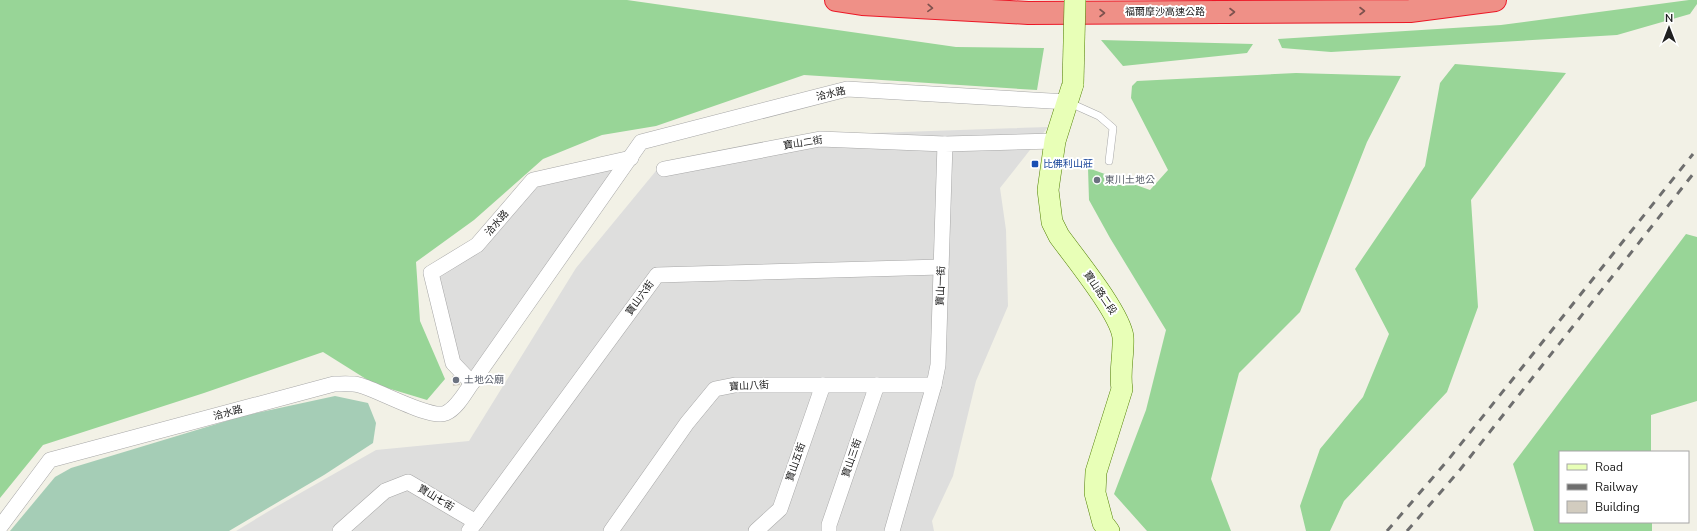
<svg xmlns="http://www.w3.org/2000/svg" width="1697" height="531" font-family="'Nunito Sans','Noto Sans TC',sans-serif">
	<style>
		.residential { fill: #dededd }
		.forest { fill: #98d597 }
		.cemetery { fill: #a5cdb6 }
		.building { fill: #d2ccbf }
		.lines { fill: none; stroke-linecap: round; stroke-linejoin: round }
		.lane-casing { stroke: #a7a7a7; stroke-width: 8 }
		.street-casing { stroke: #a7a7a7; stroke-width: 16 }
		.secondary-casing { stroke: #4f7f00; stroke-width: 22 }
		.highway-casing { stroke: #ec1726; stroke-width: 24 }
		.lane { stroke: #fff; stroke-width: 7 }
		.street { stroke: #fff; stroke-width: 15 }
		.secondary { stroke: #e8ffb7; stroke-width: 21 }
		.highway { stroke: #ef9087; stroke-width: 22 }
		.rail { stroke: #6e6e6e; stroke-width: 3; stroke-dasharray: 8 8; stroke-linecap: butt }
		.secondary-bridge-casing { stroke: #4f7f00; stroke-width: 22; stroke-linecap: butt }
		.secondary-bridge { stroke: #e8ffb7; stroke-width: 21 }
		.oneway { stroke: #7d524e }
		.transit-dot { fill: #1a4fb4; stroke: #fff; stroke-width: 1.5 }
		.worship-dot { fill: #6b7280; stroke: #fff; stroke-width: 1.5 }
		.labels { text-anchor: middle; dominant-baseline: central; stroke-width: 4; stroke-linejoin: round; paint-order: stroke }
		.street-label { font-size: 10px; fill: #202020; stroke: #fff }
		.transit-label { font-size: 10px; fill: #164399; stroke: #fff; text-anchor: start }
		.worship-label { font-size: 10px; fill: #5b616d; stroke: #fff; text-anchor: start }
	</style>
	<rect width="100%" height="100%" fill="#f2f1e6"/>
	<g class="residential">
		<path d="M 1048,127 L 1000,188 L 1006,230 L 1008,306 L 976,381 L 953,476 L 932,521 L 934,531 L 236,531 L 274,508 L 376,450 L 469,441 L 576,268 L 660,166 L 815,135 Z"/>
		<path d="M 622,165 L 479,377 L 457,360 L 439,274 L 537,184 Z"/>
	</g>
	<g class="forest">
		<path d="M 0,0 L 627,0 L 956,47 L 1044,48 L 1037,90 L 804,75 L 656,126 L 602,135 L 543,159 L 474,220 L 416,262 L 420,321 L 445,379 L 427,400 L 374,384 L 323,352 L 204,393 L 43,445 L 0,498 Z"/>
		<path d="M 1689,0 L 1697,0 L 1697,4 L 1690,14 L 1617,35 L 1331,52 L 1282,48 L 1278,39 L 1501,25 Z"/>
		<path d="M 1101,40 L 1253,44 L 1247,53 L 1123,66 Z"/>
		<path d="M 1455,64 L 1566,73 L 1471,200 L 1478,307 L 1447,392 L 1344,501 L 1330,531 L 1306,531 L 1300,506 L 1320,449 L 1363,397 L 1389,334 L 1355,269 L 1425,166 L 1440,83 Z"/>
		<path d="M 1296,73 L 1401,76 L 1367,142 L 1300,312 L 1239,373 L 1211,479 L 1231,531 L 1147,531 L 1114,494 L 1146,410 L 1166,330 L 1110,238 L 1089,200 L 1088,168 L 1150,190 L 1168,170 L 1131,98 L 1132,86 L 1137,81 Z"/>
		<path d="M 1686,234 L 1697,237 L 1697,401 L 1651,415 L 1651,452 L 1560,452 L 1560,522 L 1652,522 L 1652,531 L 1534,531 L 1513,464 Z"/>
	</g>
	<path class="cemetery" d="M 335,396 L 368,403 L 376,423 L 373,443 L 324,475 L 229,531 L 10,531 L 55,477 L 71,468 L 243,416 Z"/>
	<path class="building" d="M 458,375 L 460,385 L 453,386 L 452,376 Z"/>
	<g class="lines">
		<g class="lane-casing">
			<path id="lane" d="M 1070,103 L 1099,116 L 1113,128 L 1109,161"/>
		</g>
		<g class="street-casing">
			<g id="street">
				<path d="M 664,169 L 820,139 L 945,144"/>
				<path d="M 472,383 L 453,363 L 431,273 L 477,245 L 533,180 L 631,158"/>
				<path d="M 0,527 L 50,460 L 334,384 C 342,384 352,383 359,385 C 379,390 430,420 446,413 C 457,408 465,393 472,383 L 641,142 L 847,89 L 1068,102"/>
				<path d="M 340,531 L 385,491 L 408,482 L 476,522"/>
				<path d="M 469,531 L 657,275 L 941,267"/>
				<path d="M 611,531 L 687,423 L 715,389 L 735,385 L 934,385"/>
				<path d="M 756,531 L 780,509 L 823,385"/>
				<path d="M 829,531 L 829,525 L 877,385"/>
				<path d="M 892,531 L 934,385 L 938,365 L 945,144 L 1055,141"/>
			</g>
		</g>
		<g class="secondary-casing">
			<path id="secondary" d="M 1073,84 L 1055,141 L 1048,190 L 1052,222 L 1059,236 C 1075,258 1120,313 1123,337 C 1124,354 1119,372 1122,389 L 1096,472 L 1095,493 L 1103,523 L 1109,531"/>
		</g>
		<g class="highway-casing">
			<path id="highway" d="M 836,0 L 862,4 L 1028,13 L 1410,11 L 1495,0"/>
		</g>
		<use href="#lane" class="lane"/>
		<use href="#street" class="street"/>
		<use href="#secondary" class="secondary"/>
		<use href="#highway" class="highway"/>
		<g class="rail">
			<path d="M 1387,531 L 1448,460 L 1693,154"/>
			<path d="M 1407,531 L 1459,471 L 1697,169"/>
		</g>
		<g class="secondary-bridge-casing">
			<path id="secondary-bridge" d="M 1073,84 L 1075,0"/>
		</g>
		<use href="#secondary-bridge" class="secondary-bridge"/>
	</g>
	<defs><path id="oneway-chevron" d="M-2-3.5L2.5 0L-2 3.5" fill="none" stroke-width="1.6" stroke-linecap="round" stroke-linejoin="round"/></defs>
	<g class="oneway">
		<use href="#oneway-chevron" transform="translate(930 8) rotate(3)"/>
		<use href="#oneway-chevron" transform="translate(1362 11)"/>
		<use href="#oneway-chevron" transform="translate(1232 12)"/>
		<use href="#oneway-chevron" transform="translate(1102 13)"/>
	</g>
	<rect class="transit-dot" x="1031" y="160" width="8" height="8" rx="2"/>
	<g class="worship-dot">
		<circle cx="1097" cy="180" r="4"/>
		<circle cx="456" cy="380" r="4"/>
	</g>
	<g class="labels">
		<g class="street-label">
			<text x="1165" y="12">福爾摩沙高速公路</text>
			<text transform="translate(831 94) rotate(-13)">洽水路</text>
			<text transform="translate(803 143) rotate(-9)">寶山二街</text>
			<text transform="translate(497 223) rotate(-49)">洽水路</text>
			<text transform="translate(941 286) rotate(-88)">寶山一街</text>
			<text transform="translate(1100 293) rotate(56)">寶山路二段</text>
			<text transform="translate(640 298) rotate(-54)">寶山六街</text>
			<text transform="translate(749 386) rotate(-3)">寶山八街</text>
			<text transform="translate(228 413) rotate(-15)">洽水路</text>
			<text transform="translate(852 458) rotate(-71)">寶山三街</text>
			<text transform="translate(796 462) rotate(-71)">寶山五街</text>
			<text transform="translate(436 498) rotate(31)">寶山七街</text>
		</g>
		<g class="transit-label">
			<text x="1043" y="164">比佛利山莊</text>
		</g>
		<g class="worship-label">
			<text x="1105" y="180">東川土地公</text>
			<text x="464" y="380">土地公廟</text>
		</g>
	</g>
	<rect x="1559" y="451" width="130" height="72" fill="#ffffff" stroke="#a6a6a6"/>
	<rect x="1567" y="464" width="20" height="6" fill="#e8ffb7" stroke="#a6a6a6"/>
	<text x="1595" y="471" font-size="12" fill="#202020">Road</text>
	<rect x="1567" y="484" width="20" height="6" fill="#6e6e6e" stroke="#a6a6a6"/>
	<text x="1595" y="491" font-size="12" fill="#202020">Railway</text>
	<rect x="1567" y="501" width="20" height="12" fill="#d2ccbf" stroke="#a6a6a6"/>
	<text x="1595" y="511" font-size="12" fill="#202020">Building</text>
	<g transform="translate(1669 28)" stroke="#ffffff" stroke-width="3" paint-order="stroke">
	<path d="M0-3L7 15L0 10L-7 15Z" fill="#202020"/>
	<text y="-6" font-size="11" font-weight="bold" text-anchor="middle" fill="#202020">N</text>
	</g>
</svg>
